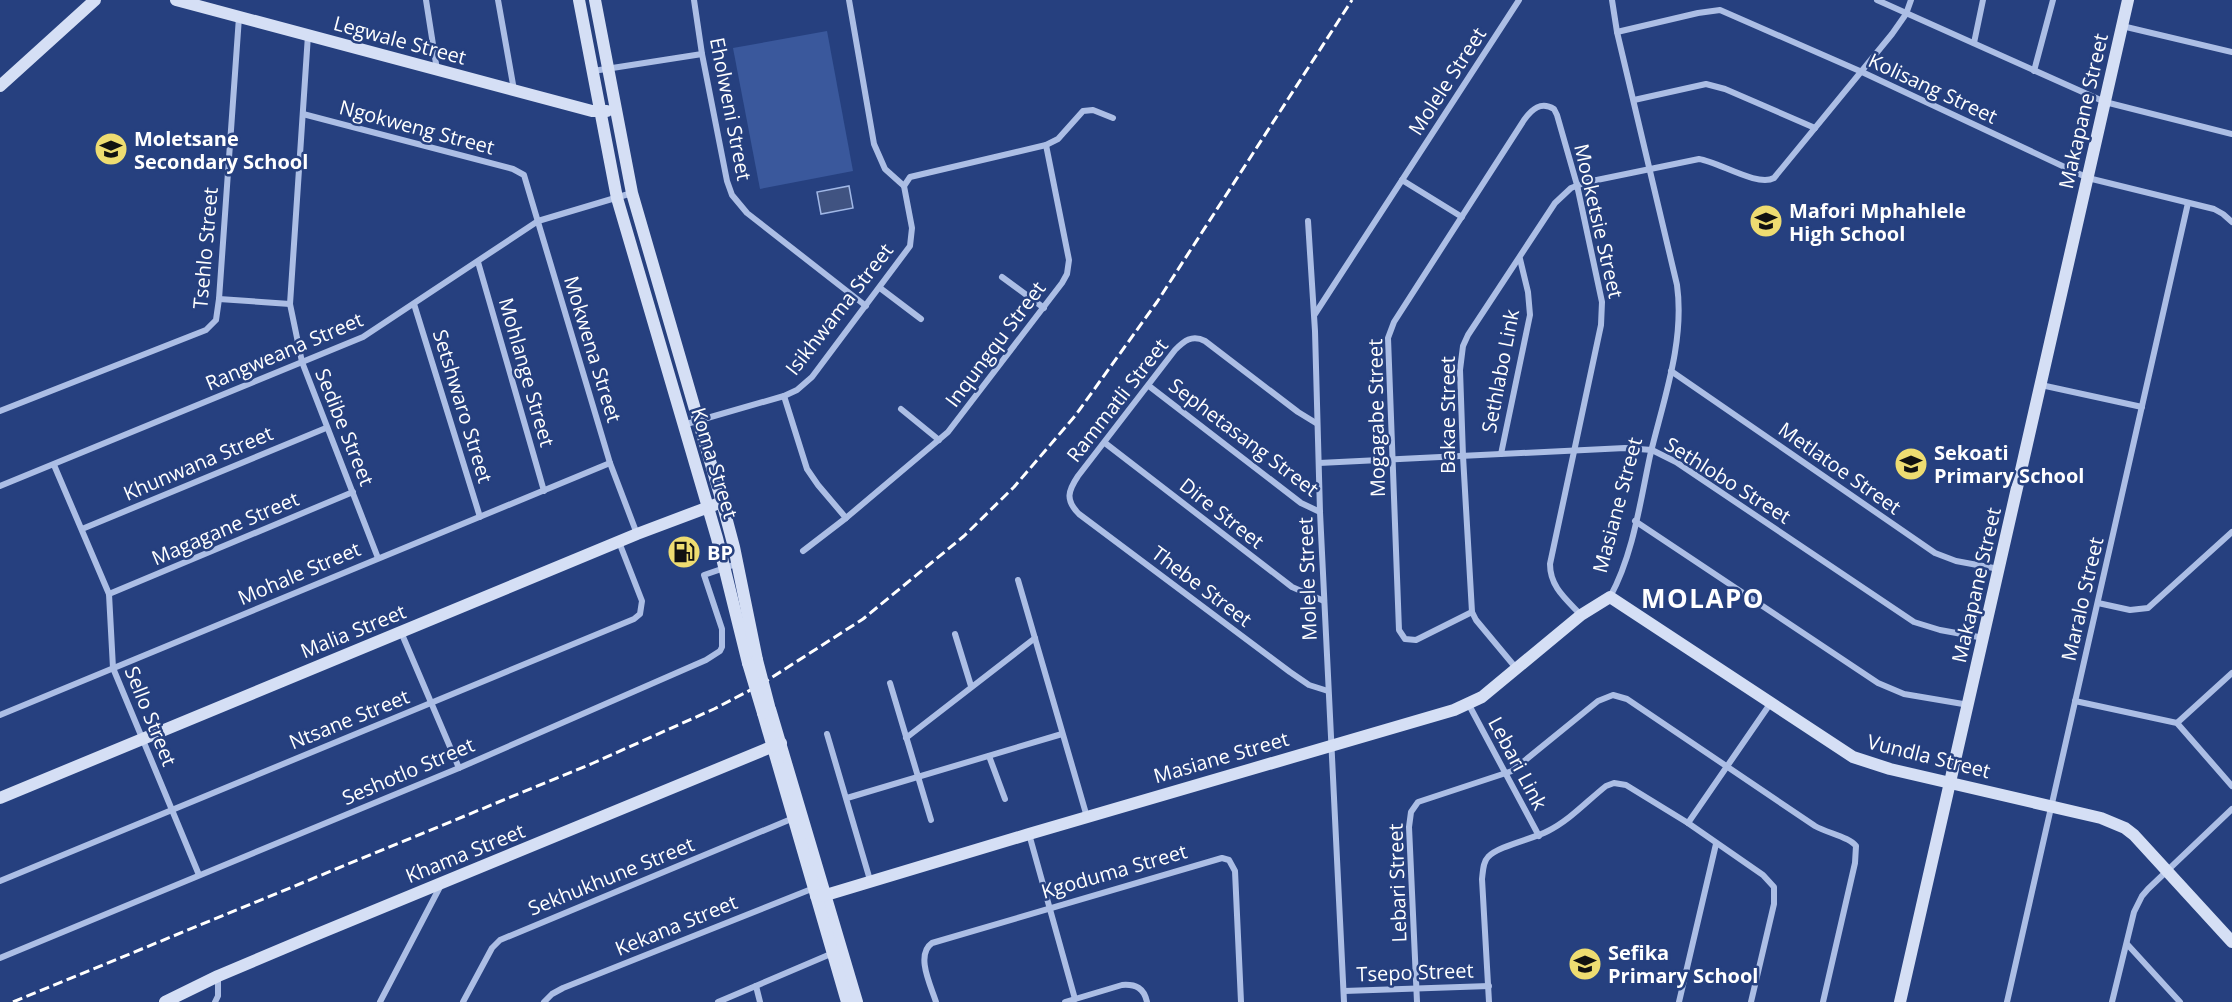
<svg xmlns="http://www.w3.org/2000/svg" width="2232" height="1002" font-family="'Open Sans',sans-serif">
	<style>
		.garden { fill: #3a589c }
		.water { fill: #405381; stroke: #a0b7e6; stroke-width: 1.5 }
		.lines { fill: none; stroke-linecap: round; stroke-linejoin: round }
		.street { stroke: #acbee5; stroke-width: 6 }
		.secondary { stroke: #d5dff5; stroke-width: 12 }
		.rail { stroke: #fff; stroke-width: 3; stroke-dasharray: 10 4.5; stroke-linecap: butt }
		.secondary-bridge { stroke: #d5dff5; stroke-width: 12 }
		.labels { text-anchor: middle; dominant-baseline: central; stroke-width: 5; stroke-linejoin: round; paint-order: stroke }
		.street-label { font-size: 20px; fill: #fff; stroke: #26407f }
		.poi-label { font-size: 20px; font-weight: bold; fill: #fff; stroke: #26407f; text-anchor: start }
		.district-label { font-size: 26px; font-weight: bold; letter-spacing: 1.5px; fill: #fff; stroke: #26407f }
	</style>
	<rect width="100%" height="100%" fill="#26407f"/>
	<path class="garden" d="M 827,31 L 853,171 L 760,189 L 733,48 Z"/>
	<path class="water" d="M 849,186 L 853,208 L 821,214 L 817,192 Z"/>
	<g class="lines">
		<g class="street">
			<path d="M 426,0 L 437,70"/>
			<path d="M 498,0 L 514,90"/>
			<path d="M 694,0 L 702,54 L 727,181 L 732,195 L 747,213 L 866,306"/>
			<path d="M 849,0 L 874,144 L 885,169 L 904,186"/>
			<path d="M 1877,0 L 2105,102 L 2232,134"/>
			<path d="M 2122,26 L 2232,52"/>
			<path d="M 1617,32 L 1698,13 L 1720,10 L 1862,72 L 2088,178 L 2214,209 L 2223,214 L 2232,222"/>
			<path d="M 308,35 L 290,304 L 302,362 L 378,558"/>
			<path d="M 1974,43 L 1983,0"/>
			<path d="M 593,71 L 702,54"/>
			<path d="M 2034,71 L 2053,0"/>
			<path d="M 1634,100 L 1706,84 L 1725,89 L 1815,128"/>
			<path d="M 303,114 L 513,169 L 524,175 L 610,463 L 637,534"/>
			<path d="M 1402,180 L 1462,217"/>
			<path d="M 1308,221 L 1315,331 L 1320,512 L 1344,1002"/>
			<path d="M 478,262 L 544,491"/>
			<path d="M 1002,277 L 1044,308"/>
			<path d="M 880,288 L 921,319"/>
			<path d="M 219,299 L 290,304"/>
			<path d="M 414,304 L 480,517"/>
			<path d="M 1315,314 L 1519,0"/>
			<path d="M 1671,371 L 1935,553 L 1956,561 L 1999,569"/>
			<path d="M 2041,385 L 2142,407"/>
			<path d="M 1149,386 L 1301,503 L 1320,512"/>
			<path d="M 784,396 L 807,469 L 818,485 L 846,518"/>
			<path d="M 901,409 L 939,440"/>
			<path d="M 0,411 L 206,330 L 216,320 L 219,299 L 239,17"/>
			<path d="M 1316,423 L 1298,412 L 1205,341 C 1192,334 1184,341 1175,350 L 1078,476 C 1068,491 1065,500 1079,514 L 1290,672 L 1309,685 L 1328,691"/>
			<path d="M 683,425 L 784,396 L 797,390 L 812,377 L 910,246 L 912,228 L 904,186 L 910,177 L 1046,145 L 1058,139 L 1083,111 L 1093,110 L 1113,118"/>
			<path d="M 1105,443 L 1292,587 L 1324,601"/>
			<path d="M 1501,454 L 1530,315 L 1528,292 L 1520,259"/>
			<path d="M 1319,463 L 1625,448 L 1652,450 L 1676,462 L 1914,622 L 1940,630 L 1984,638"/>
			<path d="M 54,465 L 109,594 L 113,668 L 199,875"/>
			<path d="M 0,486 L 363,337 L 538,221 L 632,193"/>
			<path d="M 1635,521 L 1878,683 L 1904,694 L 1969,705"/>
			<path d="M 82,529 L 326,428"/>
			<path d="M 803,551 L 846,518 L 948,432 L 1062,283 L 1067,274 L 1069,260 L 1046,145"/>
			<path d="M 1018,580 L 1087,817"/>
			<path d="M 109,594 L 353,492"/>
			<path d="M 1610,597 C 1633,555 1640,503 1650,456 C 1663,401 1685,342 1677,285 L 1617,32 L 1612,0"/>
			<path d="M 2098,603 L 2130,610 L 2148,608 L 2232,532"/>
			<path d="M 1472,612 L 1416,640 L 1405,639 L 1399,630 L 1388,338 L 1394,322 L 1524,120 C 1532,109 1541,101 1554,109 L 1557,115 L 1577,185 L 1602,302 L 1601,325 L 1550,564 C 1550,587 1566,599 1581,615"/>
			<path d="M 401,632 L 459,768"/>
			<path d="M 955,634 L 971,686"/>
			<path d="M 1516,668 L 1476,620 L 1472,612 L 1463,456 L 1460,370 L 1463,346 L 1468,335 L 1555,203 L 1571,188 L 1587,182 L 1699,159 C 1719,162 1757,187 1774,178 L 1892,34 L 1906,14 L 1911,0"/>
			<path d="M 890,683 L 931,820"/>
			<path d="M 2075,701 L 2177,723 L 2232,786"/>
			<path d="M 1469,705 L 1539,836"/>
			<path d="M 0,715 L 610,463"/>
			<path d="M 2177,723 L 2232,673"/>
			<path d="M 827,734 L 870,880"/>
			<path d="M 906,738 L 1035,638"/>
			<path d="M 989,756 L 1005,799"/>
			<path d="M 847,798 L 1062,734"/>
			<path d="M 1688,823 L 1770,704"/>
			<path d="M 1029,834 L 1075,999"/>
			<path d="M 0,881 L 634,619 L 640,614 L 642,601 L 619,542"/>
			<path d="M 2127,944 L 2180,1002"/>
			<path d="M 0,958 L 459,768 L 706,660 L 720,651 L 722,647 L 722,629 L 704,575 L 736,564"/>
			<path d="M 756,986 L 760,1002"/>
			<path d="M 1344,991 L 1489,986"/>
			<path d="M 215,1002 L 218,996 L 218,976"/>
			<path d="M 380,1002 L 442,883"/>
			<path d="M 463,1002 L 492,948 L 500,940 L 796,817"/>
			<path d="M 544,1002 L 552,994 L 563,988 L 814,888"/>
			<path d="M 718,1002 L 833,953"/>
			<path d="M 936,1002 C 931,986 915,955 932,943 L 1222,858 L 1229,860 L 1235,871 L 1241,1002"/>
			<path d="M 1065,1002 L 1122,985 C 1136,984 1144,988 1147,1002"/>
			<path d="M 1417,1002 L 1409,827 L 1411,812 L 1418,802 L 1512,771 L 1598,701 L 1613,695 L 1627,699 L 1815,826 C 1827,833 1850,837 1856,846 L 1855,863 L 1823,1002"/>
			<path d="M 1489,1002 L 1482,879 C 1483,871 1483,862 1488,857 C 1498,846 1533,839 1548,831 C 1570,820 1587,801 1606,786 L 1614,783 L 1626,785 L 1688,823 L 1763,875 L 1774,887 L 1774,904 L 1751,1002"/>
			<path d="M 1679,1002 L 1716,844"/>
			<path d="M 2007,1002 L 2188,203"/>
			<path d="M 2112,1002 L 2134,912 L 2142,896 L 2148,889 L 2232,809"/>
		</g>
		<g class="secondary">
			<path d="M 176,0 L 592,111 L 607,111"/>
			<path d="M 579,0 L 617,198 L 717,538 L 748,663"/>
			<path d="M 595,0 L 632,193 L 722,502 L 734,547 L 757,660"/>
			<path d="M 0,86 L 95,0"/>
			<path d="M 770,709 L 857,1002"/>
			<path d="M 763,713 L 847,1002"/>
			<path d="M 0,798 L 637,534 L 722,502"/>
			<path d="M 816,896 L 826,895 L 1029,834 L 1454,710 L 1482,697 L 1581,615 L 1610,597 L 1853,757 L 1890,769 L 2101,818 L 2125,828 L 2134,835 L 2232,942"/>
			<path d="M 165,1002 L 218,976 L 308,938 L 781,743"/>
			<path d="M 1900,1002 L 2128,0"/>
		</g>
		<path class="rail" d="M 13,1002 L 591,764 L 714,709 L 760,685 L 863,619 L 964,536 L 1014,487 L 1075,416 L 1157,302 L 1352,0"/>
		<g class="secondary-bridge">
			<path d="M 757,660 L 769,706"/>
			<path d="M 748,663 L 763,713"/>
		</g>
	</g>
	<defs>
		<g id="school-disc" transform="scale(1.725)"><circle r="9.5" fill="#eedc71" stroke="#26407f"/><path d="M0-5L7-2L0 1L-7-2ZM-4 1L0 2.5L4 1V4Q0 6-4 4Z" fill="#111"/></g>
		<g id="fuel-disc" transform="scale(1.725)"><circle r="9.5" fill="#eedc71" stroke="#26407f"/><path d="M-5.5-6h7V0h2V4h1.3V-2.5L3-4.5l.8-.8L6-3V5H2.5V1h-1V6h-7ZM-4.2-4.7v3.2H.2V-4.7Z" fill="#111"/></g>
	</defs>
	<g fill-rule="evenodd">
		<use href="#school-disc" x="111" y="149"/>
		<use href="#school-disc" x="1766" y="221"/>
		<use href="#school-disc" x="1911" y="464"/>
		<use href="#fuel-disc" x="684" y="552"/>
		<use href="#school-disc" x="1585" y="964"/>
	</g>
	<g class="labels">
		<g class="street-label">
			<text transform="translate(400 40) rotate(15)">Legwale Street</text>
			<text transform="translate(1447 81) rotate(-57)">Molele Street</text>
			<text transform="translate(1933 88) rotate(25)">Kolisang Street</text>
			<text transform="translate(731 109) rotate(79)">Eholweni Street</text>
			<text transform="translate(2083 111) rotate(-77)">Makapane Street</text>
			<text transform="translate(417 127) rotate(15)">Ngokweng Street</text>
			<text transform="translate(1599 221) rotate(77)">Mooketsie Street</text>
			<text transform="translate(205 248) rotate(-85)">Tsehlo Street</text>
			<text transform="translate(839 309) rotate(-52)">Isikhwama Street</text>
			<text transform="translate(995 344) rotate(-53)">Inqungqu Street</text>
			<text transform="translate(593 349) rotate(73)">Mokwena Street</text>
			<text transform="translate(284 351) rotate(-23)">Rangweana Street</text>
			<text transform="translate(1500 371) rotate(-79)">Sethlabo Link</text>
			<text transform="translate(527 372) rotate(74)">Mohlange Street</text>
			<text transform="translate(1117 400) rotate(-52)">Rammatli Street</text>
			<text transform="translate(463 406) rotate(73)">Setshwaro Street</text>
			<text transform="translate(1447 415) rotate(-90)">Bakae Street</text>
			<text transform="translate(1376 418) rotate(-91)">Mogagabe Street</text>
			<text transform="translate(345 427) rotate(68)">Sedibe Street</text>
			<text transform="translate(1244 437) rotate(37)">Sephetasang Street</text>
			<text transform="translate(198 463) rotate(-23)">Khunwana Street</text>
			<text transform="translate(715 463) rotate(73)">Koma Street</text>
			<text transform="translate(1840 468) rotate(35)">Metlatoe Street</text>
			<text transform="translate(1728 480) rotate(32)">Sethlobo Street</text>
			<text transform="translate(1617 505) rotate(-75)">Masiane Street</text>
			<text transform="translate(1222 513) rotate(38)">Dire Street</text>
			<text transform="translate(225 528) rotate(-23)">Magagane Street</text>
			<text transform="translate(299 573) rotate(-23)">Mohale Street</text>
			<text transform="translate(1307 579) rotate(-92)">Molele Street</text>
			<text transform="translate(1976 585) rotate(-77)">Makapane Street</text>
			<text transform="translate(1202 586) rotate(37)">Thebe Street</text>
			<text transform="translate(2082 599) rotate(-77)">Maralo Street</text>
			<text transform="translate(353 631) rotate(-22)">Malia Street</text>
			<text transform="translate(151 716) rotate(68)">Sello Street</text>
			<text transform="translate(349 719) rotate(-22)">Ntsane Street</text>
			<text transform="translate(1929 756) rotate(14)">Vundla Street</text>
			<text transform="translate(1221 757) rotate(-16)">Masiane Street</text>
			<text transform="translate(1518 763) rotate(62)">Lebari Link</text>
			<text transform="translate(408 771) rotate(-23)">Seshotlo Street</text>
			<text transform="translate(465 853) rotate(-22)">Khama Street</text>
			<text transform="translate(1114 871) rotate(-16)">Kgoduma Street</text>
			<text transform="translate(611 876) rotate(-22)">Sekhukhune Street</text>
			<text transform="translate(1397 883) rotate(-92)">Lebari Street</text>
			<text transform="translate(676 925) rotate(-22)">Kekana Street</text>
			<text transform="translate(1415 972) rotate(-2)">Tsepo Street</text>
		</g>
		<g class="poi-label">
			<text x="134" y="138">Moletsane<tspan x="134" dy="23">Secondary School</tspan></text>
			<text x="1789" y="210">Mafori Mphahlele<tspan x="1789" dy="23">High School</tspan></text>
			<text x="1934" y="452">Sekoati<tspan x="1934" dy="23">Primary School</tspan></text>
			<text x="707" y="552">BP</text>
			<text x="1608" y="952">Sefika<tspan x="1608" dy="23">Primary School</tspan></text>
		</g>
		<g class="district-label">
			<text x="1703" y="598">MOLAPO</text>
		</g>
	</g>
</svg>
